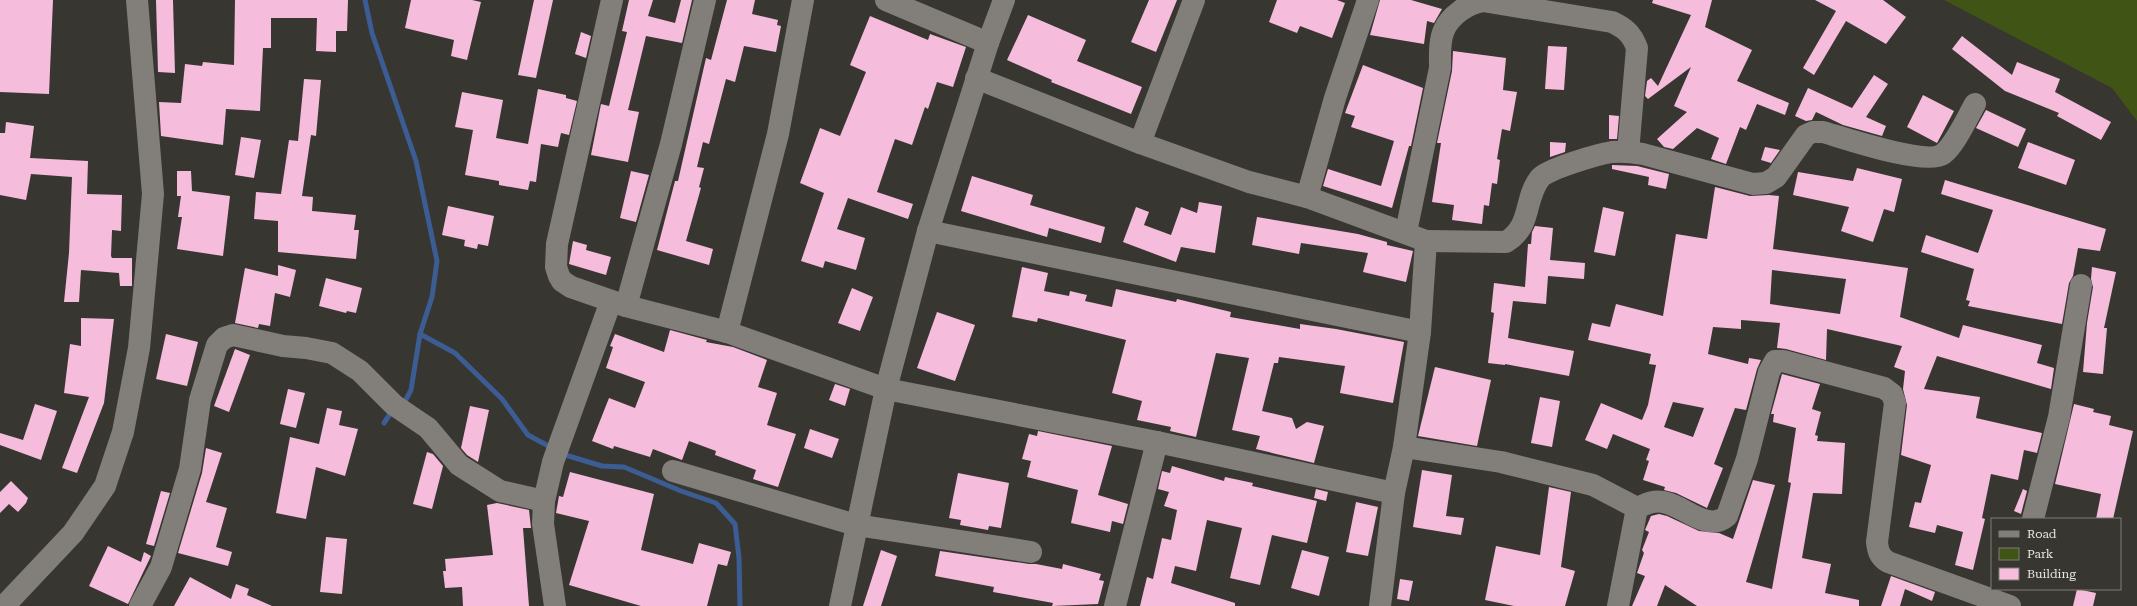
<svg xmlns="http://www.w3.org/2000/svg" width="2137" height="606" font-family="'Roboto Serif',serif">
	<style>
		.green { fill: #405415 }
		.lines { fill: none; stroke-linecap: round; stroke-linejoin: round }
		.stream { stroke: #3c5c94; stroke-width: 5 }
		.building { fill: #f6bcdc; fill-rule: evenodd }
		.minor { stroke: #827f7a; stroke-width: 22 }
	</style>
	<rect width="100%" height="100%" fill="#383631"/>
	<path class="green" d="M 1944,0 L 2137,0 L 2137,121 L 2112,88 Z"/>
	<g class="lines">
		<g class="stream">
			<path d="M 365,0 L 372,33 L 416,161 L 437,261 L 432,297 L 420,334 L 411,390 L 403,405"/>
			<path d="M 420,334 L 455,353 L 502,399 L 528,435 L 552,448"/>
			<path d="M 384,423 L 392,411"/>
			<path d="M 562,454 L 602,466 L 624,467 L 681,491 L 716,503 L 735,524 L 739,558 L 740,606"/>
		</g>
	</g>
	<g class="building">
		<path d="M 0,0 L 53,0 L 49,94 L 0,92 Z"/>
		<path d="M 156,0 L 173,0 L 175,73 L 158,72 Z"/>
		<path d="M 235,0 L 348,0 L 347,31 L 336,31 L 336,52 L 316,51 L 317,18 L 271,18 L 271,48 L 263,48 L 260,111 L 226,109 L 223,145 L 161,136 L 159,102 L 181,103 L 185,64 L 202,66 L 203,62 L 234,65 Z"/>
		<path d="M 411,0 L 472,0 L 481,2 L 467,60 L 451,56 L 454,40 L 405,28 Z"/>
		<path d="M 534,0 L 553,0 L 536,78 L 518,75 Z"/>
		<path d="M 629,0 L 653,0 L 648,16 L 675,23 L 681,0 L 692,0 L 682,43 L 646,36 L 628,110 L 639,112 L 628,162 L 591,155 L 601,104 L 609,106 L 627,32 L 622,31 Z"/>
		<path d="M 727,0 L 755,0 L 752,14 L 778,20 L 777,25 L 781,26 L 776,52 L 744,46 L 735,82 L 726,79 L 709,144 L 703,142 L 697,167 L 704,168 L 699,187 L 701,188 L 686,241 L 713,249 L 709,265 L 657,250 L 675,181 L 678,181 L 706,58 L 711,60 Z"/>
		<path d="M 1149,0 L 1177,0 L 1156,52 L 1131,42 Z"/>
		<path d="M 1277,0 L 1337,0 L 1345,3 L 1332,38 L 1300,26 L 1297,33 L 1269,22 Z"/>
		<path d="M 1380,0 L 1411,0 L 1442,9 L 1434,23 L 1427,21 L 1424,44 L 1370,35 Z"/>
		<path d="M 1653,0 L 1712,0 L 1705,27 L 1752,50 L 1737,81 L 1789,103 L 1785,115 L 1757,104 L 1746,130 L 1740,127 L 1726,164 L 1711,159 L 1719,138 L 1697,128 L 1673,149 L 1664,147 L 1657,139 L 1687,112 L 1674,106 L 1691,67 L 1648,99 L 1645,96 L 1647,81 L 1651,78 L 1658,86 L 1691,15 L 1652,3 Z"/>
		<path d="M 1815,0 L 1883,0 L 1906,17 L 1886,44 L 1846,21 L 1814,75 L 1803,68 L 1836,11 Z"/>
		<path d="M 1028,15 L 1086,40 L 1077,61 L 1142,87 L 1131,114 L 1051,82 L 1052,80 L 1007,60 Z"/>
		<path d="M 870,16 L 928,40 L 930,34 L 966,47 L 953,87 L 937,82 L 928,109 L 925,107 L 912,145 L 895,139 L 877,192 L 913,204 L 908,219 L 848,198 L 837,229 L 865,238 L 856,270 L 825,261 L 823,268 L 801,261 L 824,193 L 800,183 L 820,128 L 840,136 L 866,72 L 850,65 Z"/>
		<path d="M 581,32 L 591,36 L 586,58 L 575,54 Z"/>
		<path d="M 1962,36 L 2012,75 L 2017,62 L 2060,79 L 2055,92 L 2111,122 L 2101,140 L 2057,116 L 2059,113 L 2005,91 L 1952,49 Z"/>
		<path d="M 1548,46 L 1567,47 L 1564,90 L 1545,89 Z"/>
		<path d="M 1453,51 L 1506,58 L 1503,90 L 1517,92 L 1510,131 L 1502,129 L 1497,159 L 1500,160 L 1497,184 L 1492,183 L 1489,206 L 1484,205 L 1482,224 L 1452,220 L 1454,205 L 1432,202 L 1441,143 L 1437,143 L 1452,71 Z"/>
		<path d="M 1363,65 L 1423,88 L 1411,146 L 1409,146 L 1392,208 L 1323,186 L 1328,169 L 1381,186 L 1394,141 L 1351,127 L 1355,116 L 1345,113 Z"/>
		<path d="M 1874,75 L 1888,84 L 1866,117 L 1886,126 L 1882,136 L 1843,125 L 1816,112 L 1812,120 L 1806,121 L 1795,116 L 1808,88 L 1852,108 Z"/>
		<path d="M 304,79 L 321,80 L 316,136 L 311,135 L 302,196 L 313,197 L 312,211 L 356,215 L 354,230 L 359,230 L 356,259 L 278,252 L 278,221 L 254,219 L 256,192 L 281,194 L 289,140 L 298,141 Z"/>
		<path d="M 538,89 L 566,95 L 566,98 L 577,101 L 569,135 L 561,133 L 558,147 L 541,144 L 536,182 L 530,181 L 528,190 L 499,185 L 499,181 L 465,175 L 473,130 L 455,127 L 462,92 L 503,100 L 496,138 L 528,144 Z"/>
		<path d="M 1923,95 L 1954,111 L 1937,143 L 1907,127 Z"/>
		<path d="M 1986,110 L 2026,129 L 2018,147 L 1976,128 Z"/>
		<path d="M 1609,115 L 1619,116 L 1617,139 L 1609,139 Z"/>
		<path d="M 6,122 L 34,126 L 30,158 L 88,161 L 87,194 L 122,195 L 121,231 L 112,230 L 111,256 L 112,258 L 132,258 L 132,286 L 120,286 L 119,273 L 81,270 L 79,302 L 64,302 L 69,253 L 72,177 L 31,174 L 26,200 L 0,195 L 0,133 L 5,133 Z"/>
		<path d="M 241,137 L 261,140 L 254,178 L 235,175 Z"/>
		<path d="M 1550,142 L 1566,143 L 1565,152 L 1550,157 Z"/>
		<path d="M 2028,142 L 2075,160 L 2066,185 L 2018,168 Z"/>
		<path d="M 1765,147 L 1780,150 L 1771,163 L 1761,160 Z"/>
		<path d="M 1612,165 L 1637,166 L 1669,174 L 1666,189 L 1648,185 L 1649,177 L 1612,169 Z"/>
		<path d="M 1857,168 L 1902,179 L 1894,212 L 1884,209 L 1873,242 L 1841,231 L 1849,207 L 1793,195 L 1798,172 L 1853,181 Z"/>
		<path d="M 177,171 L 191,171 L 192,191 L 230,196 L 223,256 L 177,249 L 182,217 L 178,217 L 181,196 L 177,196 Z"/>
		<path d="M 631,171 L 649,175 L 636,222 L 620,218 Z"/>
		<path d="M 972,176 L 1033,195 L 1030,205 L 1105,227 L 1101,243 L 1049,228 L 1047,237 L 961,211 Z"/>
		<path d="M 1945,180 L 2106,229 L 2100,251 L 2078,248 L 2073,276 L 2069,283 L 2062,324 L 1968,306 L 1970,301 L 1966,300 L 1974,269 L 1921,252 L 1926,235 L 1978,253 L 1993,210 L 1941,194 Z"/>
		<path d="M 1715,187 L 1750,196 L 1769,195 L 1779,196 L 1773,249 L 1908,268 L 1900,317 L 1959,338 L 1963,325 L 2042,345 L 2037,363 L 2054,368 L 2051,389 L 1937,356 L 1924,389 L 1980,397 L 1976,418 L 2042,433 L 2037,453 L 2024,450 L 2018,480 L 1991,474 L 1982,518 L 1985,519 L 1973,570 L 1955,565 L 1963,532 L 1937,525 L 1935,533 L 1909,527 L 1915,502 L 1921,503 L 1931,465 L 1901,455 L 1907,405 L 1903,389 L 1905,371 L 1894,367 L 1902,346 L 1827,329 L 1826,360 L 1786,349 L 1777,348 L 1780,323 L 1741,320 L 1741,329 L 1713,327 L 1708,354 L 1748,364 L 1749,358 L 1761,360 L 1757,369 L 1746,410 L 1735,408 L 1714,464 L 1723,468 L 1707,508 L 1676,493 L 1664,490 L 1665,487 L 1643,480 L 1649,461 L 1646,460 L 1650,449 L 1613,434 L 1607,449 L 1585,440 L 1601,403 L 1642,420 L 1648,405 L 1656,365 L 1649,364 L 1651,354 L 1588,340 L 1592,323 L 1610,327 L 1616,304 L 1663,316 L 1676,234 L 1707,239 ZM 1772,270 L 1846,279 L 1840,314 L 1770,304 ZM 1673,402 L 1704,408 L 1693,437 L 1664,427 Z"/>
		<path d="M 1199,202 L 1222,206 L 1215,253 L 1181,247 L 1176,262 L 1123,242 L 1136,207 L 1149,212 L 1144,225 L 1171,235 L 1181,207 L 1197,213 Z"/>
		<path d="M 448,206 L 494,216 L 488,246 L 478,244 L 477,249 L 464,246 L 465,240 L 442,235 Z"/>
		<path d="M 1603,207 L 1624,212 L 1615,256 L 1594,252 Z"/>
		<path d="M 1257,217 L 1358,234 L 1387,242 L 1387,245 L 1413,251 L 1406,282 L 1363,272 L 1368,253 L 1301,243 L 1299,254 L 1252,245 Z"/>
		<path d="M 1535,226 L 1553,228 L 1550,260 L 1585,263 L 1584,279 L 1548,276 L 1546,304 L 1513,301 L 1508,338 L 1574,351 L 1569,376 L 1505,364 L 1505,365 L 1488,363 L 1494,313 L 1491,312 L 1494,283 L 1525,287 L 1528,244 L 1531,244 L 1532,232 Z"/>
		<path d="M 573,241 L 587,245 L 586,250 L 611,257 L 606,275 L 569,264 Z"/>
		<path d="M 278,265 L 296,270 L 290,297 L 275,293 L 270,326 L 259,324 L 258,328 L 235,323 L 245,268 L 278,276 Z"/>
		<path d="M 1022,267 L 1048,273 L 1044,291 L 1069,296 L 1070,291 L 1087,295 L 1085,301 L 1112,307 L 1116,289 L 1176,302 L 1177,299 L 1231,312 L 1230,317 L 1300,329 L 1300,324 L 1336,329 L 1404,342 L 1393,403 L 1340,393 L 1345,366 L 1279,357 L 1278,363 L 1274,363 L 1262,411 L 1292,418 L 1296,429 L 1307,422 L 1324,426 L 1314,463 L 1256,449 L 1260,436 L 1232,430 L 1249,358 L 1216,353 L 1196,437 L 1170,431 L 1171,427 L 1137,420 L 1142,401 L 1112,393 L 1126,340 L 1038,318 L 1037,322 L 1012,317 Z"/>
		<path d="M 2092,267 L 2116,272 L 2104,328 L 2107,328 L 2103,374 L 2083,372 L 2087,323 L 2093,287 L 2091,279 Z"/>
		<path d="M 326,278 L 362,288 L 356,313 L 347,311 L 346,313 L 319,306 Z"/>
		<path d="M 852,288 L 873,297 L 860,331 L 838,323 Z"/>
		<path d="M 937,312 L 975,325 L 955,381 L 917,368 Z"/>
		<path d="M 81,318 L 114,319 L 104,403 L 77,473 L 62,468 L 89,397 L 64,393 L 70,344 L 81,346 Z"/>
		<path d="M 670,330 L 707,340 L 706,342 L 733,347 L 767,360 L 758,387 L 777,393 L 767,425 L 796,434 L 778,487 L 753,479 L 756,470 L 715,455 L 716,451 L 689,441 L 682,460 L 653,449 L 650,457 L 614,446 L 613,449 L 592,441 L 609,398 L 635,408 L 645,382 L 606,368 L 613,347 L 610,346 L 615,334 L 664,352 Z"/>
		<path d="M 166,334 L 198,342 L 187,386 L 156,379 Z"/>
		<path d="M 235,349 L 250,355 L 229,412 L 214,406 Z"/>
		<path d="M 1435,367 L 1491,380 L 1477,446 L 1418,436 Z"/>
		<path d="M 1782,374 L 1820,384 L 1812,409 L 1821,412 L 1815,435 L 1818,436 L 1817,441 L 1845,443 L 1842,494 L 1813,493 L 1802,558 L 1831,564 L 1825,593 L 1859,600 L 1859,606 L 1697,606 L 1665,585 L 1657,606 L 1632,606 L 1645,576 L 1637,573 L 1644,553 L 1642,550 L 1649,532 L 1645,530 L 1651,516 L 1659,514 L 1667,516 L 1699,531 L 1719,533 L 1733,539 L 1753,480 L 1775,485 L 1746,582 L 1772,589 L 1791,483 L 1788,482 L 1796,428 L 1773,422 L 1774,414 L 1771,414 Z"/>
		<path d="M 835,384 L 850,389 L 845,406 L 829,400 Z"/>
		<path d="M 288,389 L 305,393 L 296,428 L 280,424 Z"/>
		<path d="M 1540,397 L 1560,401 L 1552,447 L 1531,443 Z"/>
		<path d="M 35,404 L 57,411 L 41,460 L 0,445 L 0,433 L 23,440 Z"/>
		<path d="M 2074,404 L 2094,409 L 2093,412 L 2111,416 L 2109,425 L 2133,431 L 2113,519 L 2096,519 L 2101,494 L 2055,484 Z"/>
		<path d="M 470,406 L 489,410 L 478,462 L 467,455 L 461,448 Z"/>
		<path d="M 327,408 L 342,411 L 339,425 L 358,429 L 345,476 L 316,467 L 306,519 L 276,513 L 290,437 L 319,444 Z"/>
		<path d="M 810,429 L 839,439 L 832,458 L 804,448 Z"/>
		<path d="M 1038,431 L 1112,446 L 1098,495 L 1128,504 L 1123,524 L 1112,521 L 1110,532 L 1071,523 L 1078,490 L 1027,477 L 1031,461 L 1022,459 L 1029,434 L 1037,436 Z"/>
		<path d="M 206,448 L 222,453 L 206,502 L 227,508 L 216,547 L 232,552 L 228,566 L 178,553 L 202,473 Z"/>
		<path d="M 427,452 L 433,454 L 443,466 L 432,509 L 413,504 Z"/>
		<path d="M 1172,466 L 1224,481 L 1225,477 L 1253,483 L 1252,486 L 1317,501 L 1307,543 L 1272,535 L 1260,585 L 1230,578 L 1242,528 L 1207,520 L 1196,571 L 1175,566 L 1171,583 L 1235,603 L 1235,606 L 1140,606 L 1147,577 L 1153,579 L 1162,538 L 1171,540 L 1177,510 L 1164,506 L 1169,492 L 1158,489 L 1162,471 L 1170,473 Z"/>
		<path d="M 1422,470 L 1452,475 L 1446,516 L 1464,518 L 1461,535 L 1413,527 Z"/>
		<path d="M 570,472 L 654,494 L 641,550 L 693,564 L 699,543 L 731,552 L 727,566 L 718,564 L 707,606 L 641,606 L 569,585 L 589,521 L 556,513 L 559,496 L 563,497 Z"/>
		<path d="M 958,473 L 1009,483 L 1001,528 L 989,526 L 988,530 L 960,525 L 961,520 L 949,518 Z"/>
		<path d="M 11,481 L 28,498 L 26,503 L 18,512 L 9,504 L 0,513 L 0,492 Z"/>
		<path d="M 1549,487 L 1571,492 L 1561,567 L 1575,571 L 1565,606 L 1514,606 L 1485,600 L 1496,546 L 1540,555 Z"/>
		<path d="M 1316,489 L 1328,492 L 1326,501 L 1314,498 Z"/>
		<path d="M 2023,489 L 2027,491 L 2021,514 L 2014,511 Z"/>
		<path d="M 161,491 L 170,493 L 154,546 L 146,544 Z"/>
		<path d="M 1356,502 L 1378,507 L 1368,556 L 1346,552 Z"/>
		<path d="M 497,503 L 529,510 L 531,528 L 523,528 L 529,606 L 463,606 L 462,587 L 445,588 L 443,571 L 446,571 L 445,559 L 493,555 L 487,505 Z"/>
		<path d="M 326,537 L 347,539 L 342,594 L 320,592 Z"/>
		<path d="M 108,546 L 141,562 L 144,552 L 151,556 L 128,604 L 89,586 Z"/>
		<path d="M 881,550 L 897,556 L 881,606 L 863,606 Z"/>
		<path d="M 1302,550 L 1329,557 L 1319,596 L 1291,588 Z"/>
		<path d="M 940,551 L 1029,564 L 1036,564 L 1062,569 L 1063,564 L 1101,574 L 1099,580 L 1104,581 L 1098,604 L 1052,606 L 1053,603 L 993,592 L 994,587 L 935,576 Z"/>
		<path d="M 1891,576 L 1935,592 L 1932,601 L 1905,589 L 1900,606 L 1881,606 Z"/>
		<path d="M 190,577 L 231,599 L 236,584 L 249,589 L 247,595 L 272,606 L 174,606 Z"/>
		<path d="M 1400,579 L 1413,581 L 1409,601 L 1397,599 Z"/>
		<path d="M 2077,589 L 2096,593 L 2093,606 L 2073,606 Z"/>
	</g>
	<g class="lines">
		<g class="minor">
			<path d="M 612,0 L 557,244 L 556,267 L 559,276 L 562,281 L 571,287 L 626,306 L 727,332 L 886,389 L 1157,442 L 1394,493"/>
			<path d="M 988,43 L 1004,0"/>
			<path d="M 976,78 L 1140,143 L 1249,182 L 1307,197 L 1426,241 L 1420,332"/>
			<path d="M 1140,143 L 1194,0"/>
			<path d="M 1307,197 L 1335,98 L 1368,0"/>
			<path d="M 928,231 L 1420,332 L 1404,447 L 1394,493 L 1380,606"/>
			<path d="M 1406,232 L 1440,68 C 1440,56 1439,41 1444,30 C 1450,16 1468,3 1483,1 L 1612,22 C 1625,28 1632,34 1637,48 L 1628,152"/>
			<path d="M 1426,241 L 1506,242 C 1533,225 1523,200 1540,178 C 1547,169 1599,154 1612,152 C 1622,151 1632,152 1643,154 L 1753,184 L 1766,183 L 1776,177 L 1806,135 L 1813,132 L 1823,132 C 1844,138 1926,166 1943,154 C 1955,145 1967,118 1975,104"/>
			<path d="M 626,306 L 671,144 L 705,0"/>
			<path d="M 727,332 L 778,134 L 803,0"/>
			<path d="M 1404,447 L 1501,462 L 1593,485 L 1637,508 L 1618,606"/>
			<path d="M 673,471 L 856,525 L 1031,552"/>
			<path d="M 1637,508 C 1646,504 1653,500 1663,502 C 1684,505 1707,533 1727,516 L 1747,459 L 1769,372 L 1775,361 L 1783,361 L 1884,388 L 1892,394 L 1895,403 L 1877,542 C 1878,552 1880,557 1888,562 L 2010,606"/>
			<path d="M 2033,519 L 2059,417 L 2081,285"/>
			<path d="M 4,606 L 73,533 L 105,486 L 123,432 L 139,348 L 153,194 L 137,0"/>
			<path d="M 140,606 L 161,567 L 190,469 L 200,400 L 217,345 L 224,338 L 233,335 L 283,346 L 306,348 L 332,353 L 360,371 L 394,405 L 428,428 L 459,465 L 500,491 L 544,501"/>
			<path d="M 555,606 L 543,524 L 544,501 L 553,462 L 611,301"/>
			<path d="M 840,606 L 886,389 L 928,231 L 988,43 L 886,0"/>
			<path d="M 1115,606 L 1157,442"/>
		</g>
	</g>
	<rect x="1991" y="518" width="130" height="72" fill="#383631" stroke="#7e7d79"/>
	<rect x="1999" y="531" width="20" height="6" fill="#827f7a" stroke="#7e7d79"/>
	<text x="2027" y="538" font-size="12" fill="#e8e7e4">Road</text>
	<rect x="1999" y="548" width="20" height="12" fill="#405415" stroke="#7e7d79"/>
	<text x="2027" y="558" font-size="12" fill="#e8e7e4">Park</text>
	<rect x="1999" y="568" width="20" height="12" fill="#f6bcdc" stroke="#7e7d79"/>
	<text x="2027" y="578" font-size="12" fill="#e8e7e4">Building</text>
</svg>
